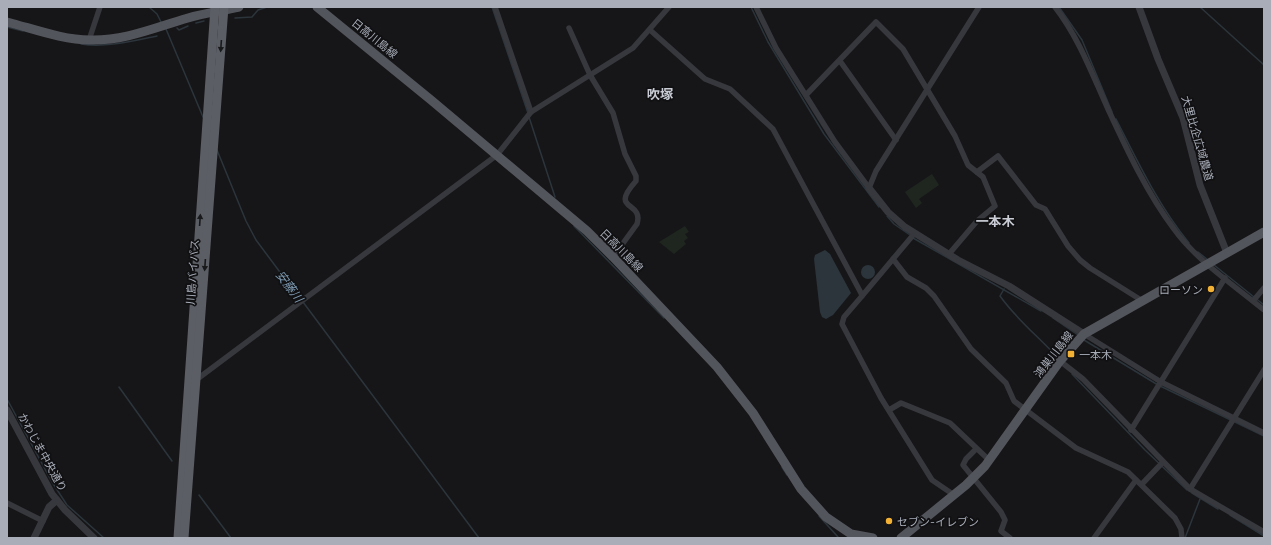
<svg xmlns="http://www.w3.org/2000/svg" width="1271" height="545" font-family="'Exo 2','Noto Sans JP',sans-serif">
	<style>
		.green { fill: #1e261f }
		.water { fill: #2c353c }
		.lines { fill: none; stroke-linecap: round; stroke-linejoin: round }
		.stream { stroke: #2c353c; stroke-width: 1.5 }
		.minor { stroke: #37383d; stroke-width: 5.5 }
		.tertiary { stroke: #37383d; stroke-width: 7 }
		.primary { stroke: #53555c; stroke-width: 9 }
		.trunk { stroke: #5b5e65; stroke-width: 9 }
		.oneway { fill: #18191b }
		.poi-dot { fill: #f2b134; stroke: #111113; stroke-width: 1.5 }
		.labels { text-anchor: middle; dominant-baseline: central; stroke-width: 3.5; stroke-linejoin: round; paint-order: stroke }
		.street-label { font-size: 11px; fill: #a8adb8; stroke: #111113 }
		.poi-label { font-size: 11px; fill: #a8adb8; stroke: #111113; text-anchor: start }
		.water-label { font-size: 12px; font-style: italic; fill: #7f9bb3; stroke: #111113 }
		.quarter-label { font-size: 13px; font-weight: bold; fill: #c9ccd4; stroke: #111113 }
	</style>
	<rect width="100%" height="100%" fill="#161618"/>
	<g class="green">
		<path d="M 932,174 L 939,185 L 919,199 L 922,203 L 916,208 L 905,192 Z"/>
		<path d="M 685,226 L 689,232 L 685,234 L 688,238 L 684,241 L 686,244 L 674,254 L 659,242 Z"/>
	</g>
	<g class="water">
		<path d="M 825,250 L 830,254 L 851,293 L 833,315 L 826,319 L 822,317 L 820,312 L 814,259 L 815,255 Z"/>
		<circle cx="868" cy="272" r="7"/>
	</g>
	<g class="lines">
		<g class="stream">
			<path d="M 149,7 L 157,14 L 161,22"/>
			<path d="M 492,7 L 528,113"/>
			<path d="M 751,7 L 768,42 L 824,134 L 879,207"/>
			<path d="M 1059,7 L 1082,40 L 1112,112"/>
			<path d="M 1200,7 L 1264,65"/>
			<path d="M 235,18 L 252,17 L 258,10 L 267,7"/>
			<path d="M 196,23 L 204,21"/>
			<path d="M 7,27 L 23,31"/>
			<path d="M 177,28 L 179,30 L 188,26"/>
			<path d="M 166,29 L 203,117"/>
			<path d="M 81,44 C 106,48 132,41 157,36"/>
			<path d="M 529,117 L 555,197"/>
			<path d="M 1116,119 C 1138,162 1158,205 1189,243"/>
			<path d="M 217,150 L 246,221 L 256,240 L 300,299"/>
			<path d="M 887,216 L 894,224 L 910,235"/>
			<path d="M 574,226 L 664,318"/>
			<path d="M 913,238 L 1041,311"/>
			<path d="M 1198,252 L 1208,260"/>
			<path d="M 1214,265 L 1264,305"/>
			<path d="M 1004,289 L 1000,296 C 1017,320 1039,337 1059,359"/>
			<path d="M 303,302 L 479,538"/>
			<path d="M 1053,318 L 1078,335"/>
			<path d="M 1084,340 L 1158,385 L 1264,436"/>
			<path d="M 1072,374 L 1145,450 L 1187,490"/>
			<path d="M 119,387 L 172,461"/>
			<path d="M 7,399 L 52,482 L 67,505 L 104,538"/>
			<path d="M 782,467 L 787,475"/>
			<path d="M 1192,493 L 1218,509"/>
			<path d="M 199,495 L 231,538"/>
			<path d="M 1230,515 L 1264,536"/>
			<path d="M 819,516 L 838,537"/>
			<path d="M 1185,538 L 1200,499"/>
		</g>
		<g class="minor">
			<path d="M 495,7 L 531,112"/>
			<path d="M 756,7 L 776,48 L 835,142 L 869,188"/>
			<path d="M 1055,7 C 1079,38 1092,74 1108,109 C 1127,150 1147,193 1174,229 C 1195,259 1235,286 1264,310"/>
			<path d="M 569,28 L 590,75 L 613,113 L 625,154 L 636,176 L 636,181 C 608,212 644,200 637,224 L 613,257"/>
			<path d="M 650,30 L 705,79 L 730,89 L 773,129 L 861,293 L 862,296 L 844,317 L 842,324 L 881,398 L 932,480 L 954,495"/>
			<path d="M 89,40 L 100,7"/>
			<path d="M 840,61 L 896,140"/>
			<path d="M 806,95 L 876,22 L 903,49 L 955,136 L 968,165 L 983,177 L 995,206 L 977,221 L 949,254"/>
			<path d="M 977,172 L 998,156 L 1036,205 L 1045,209 L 1068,246 L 1080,260 L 1090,268 L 1141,300"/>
			<path d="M 869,188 L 876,171 L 979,7"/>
			<path d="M 914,234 L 893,259 L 907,277 L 926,288 L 934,296 L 971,349 L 1006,383 L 1014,401 L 1076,448 L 1128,472 L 1175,518 L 1181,529 L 1182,538"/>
			<path d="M 862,296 L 893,259"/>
			<path d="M 1253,301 L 1264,288"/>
			<path d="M 1084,334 L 1161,382 L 1264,433"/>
			<path d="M 1060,361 L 1083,379 L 1190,489 L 1264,532"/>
			<path d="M 196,380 L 497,155 L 531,112 L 633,48 L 669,7"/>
			<path d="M 889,410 L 901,403 L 950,423 L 989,460"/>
			<path d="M 1131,430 L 1225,278"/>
			<path d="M 976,449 L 966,459 L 963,465 L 1001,512 L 1005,520 L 1001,531 L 1010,538"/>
			<path d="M 1142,484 L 1163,462"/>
			<path d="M 1190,489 L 1264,370"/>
			<path d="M 7,503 L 43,521"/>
			<path d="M 1094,538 L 1136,480"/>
		</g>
		<g class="tertiary">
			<path d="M 1139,7 L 1158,59 L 1183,118 L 1200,185 L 1227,253"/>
			<path d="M 869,188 L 888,212 L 905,227 L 958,260 L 1009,286 L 1084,334"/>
			<path d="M 7,410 L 52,494 L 65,510 L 94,538"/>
			<path d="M 34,538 L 49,507 L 57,500"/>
		</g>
		<g class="primary">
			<path d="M 317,7 L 431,100 L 587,231 L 613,257 L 717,367 L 753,413 L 801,489 L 826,517 L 851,534 L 873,538"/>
			<path d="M 7,22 C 34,29 63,40 90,40 C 125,41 156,27 188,18 C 205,13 222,11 239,7"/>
			<path d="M 901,538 L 966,485 L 985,466 L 1060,361 L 1084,334 L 1264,232"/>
		</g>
		<g class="trunk">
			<path d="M 178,538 L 215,7"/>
			<path d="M 184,538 L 224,7"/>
		</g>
	</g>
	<defs><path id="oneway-solid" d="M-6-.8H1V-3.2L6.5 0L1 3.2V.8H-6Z"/></defs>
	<g class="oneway">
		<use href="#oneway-solid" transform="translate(221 46) rotate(94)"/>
		<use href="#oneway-solid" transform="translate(200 220) rotate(-86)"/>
		<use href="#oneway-solid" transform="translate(205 265) rotate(94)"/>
	</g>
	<g class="poi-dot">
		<circle cx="1211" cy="289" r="4"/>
		<rect x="1067" y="350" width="8" height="8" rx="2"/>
		<circle cx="889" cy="521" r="4"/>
	</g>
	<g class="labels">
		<g class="street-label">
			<text transform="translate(375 38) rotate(39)">日高川島線</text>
			<text transform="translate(1198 138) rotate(74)">大里比企広域農道</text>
			<text transform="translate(622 250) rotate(45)">日高川島線</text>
			<text transform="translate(192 272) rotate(-86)">川島バイパス</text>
			<text transform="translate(1053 354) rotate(-52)">鴻巣川島線</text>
			<text transform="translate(43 452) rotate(61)">かわじま中央通り</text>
		</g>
		<g class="poi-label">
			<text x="1203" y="289" text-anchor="end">ローソン</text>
			<text x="1079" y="354">一本木</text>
			<text x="897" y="521">セブン-イレブン</text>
		</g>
		<g class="water-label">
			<text transform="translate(290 286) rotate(53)">安藤川</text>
		</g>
		<g class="quarter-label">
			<text x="660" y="94">吹塚</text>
			<text x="995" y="221">一本木</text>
		</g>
	</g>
	<rect width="1271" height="545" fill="none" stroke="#a8adb8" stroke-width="16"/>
</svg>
